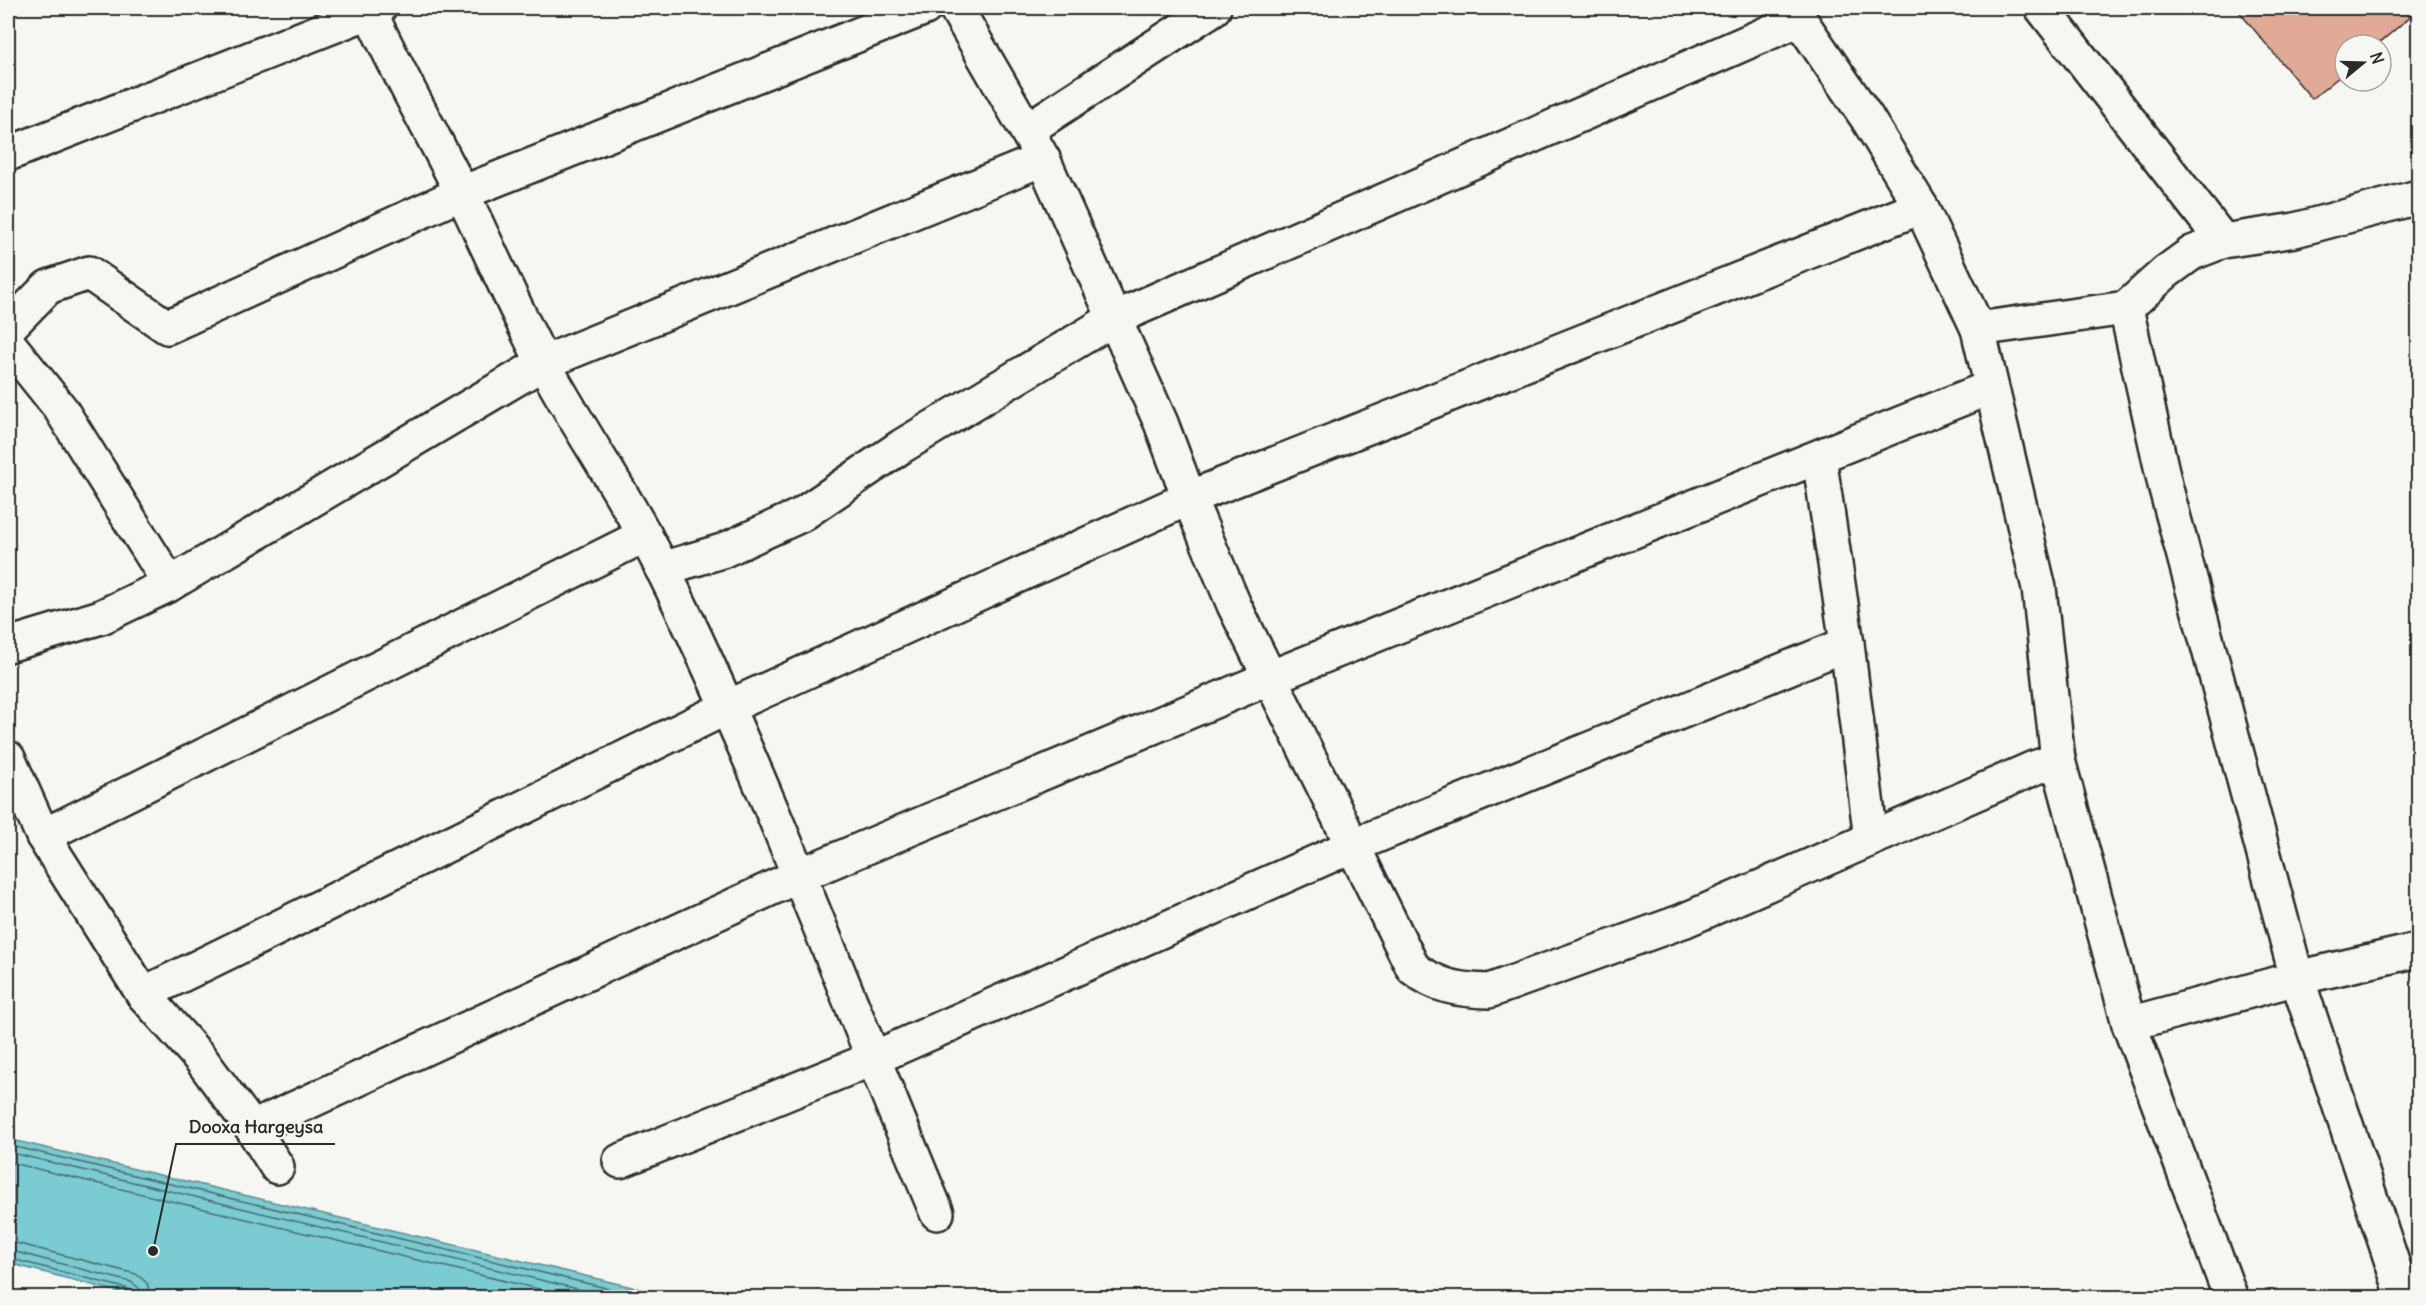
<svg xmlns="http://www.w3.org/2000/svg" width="2426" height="1305" font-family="Delius,sans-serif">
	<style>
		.water { fill: #7acbd2; stroke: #5a8b8f; stroke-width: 1.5 }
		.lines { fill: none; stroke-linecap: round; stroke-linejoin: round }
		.shore { stroke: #4b6b6e; stroke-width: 1.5 }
		.building { fill: #e1aa97; stroke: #2b2b2b; stroke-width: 1.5 }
		.street-casing { stroke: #2b2b2b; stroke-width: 38 }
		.street { stroke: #f6f6f2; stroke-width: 33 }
		.leader { fill: none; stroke: #2b2b2b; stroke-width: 2 }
		.callout-dot { fill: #2b2b2b; stroke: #f6f6f2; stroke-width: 2 }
		.callout-label { font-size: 18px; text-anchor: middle; font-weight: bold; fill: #2b2b2b; stroke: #f6f6f2; stroke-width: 4.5; stroke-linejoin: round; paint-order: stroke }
	</style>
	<rect width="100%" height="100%" fill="#f6f6f2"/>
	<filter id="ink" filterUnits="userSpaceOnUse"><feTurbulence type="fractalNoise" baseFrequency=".0167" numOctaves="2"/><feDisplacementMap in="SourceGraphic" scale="12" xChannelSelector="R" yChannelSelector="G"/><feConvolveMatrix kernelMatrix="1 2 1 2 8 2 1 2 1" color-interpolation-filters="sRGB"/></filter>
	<g filter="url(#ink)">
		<path class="water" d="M 8,1139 L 674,1297 L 138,1297 L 8,1263 Z"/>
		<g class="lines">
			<g class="shore">
				<path d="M 8,1145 L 648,1298"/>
				<path d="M 8,1152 L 615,1298"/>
				<path d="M 8,1162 L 576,1298"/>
				<path d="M 8,1241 L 136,1274 L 147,1283 L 151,1298"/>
				<path d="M 8,1250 L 131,1282 L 139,1288 L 142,1298"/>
				<path d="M 8,1258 L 129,1289 L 133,1292 L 134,1298"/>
			</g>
		</g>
		<path class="building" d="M 2236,8 L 2418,8 L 2418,10 L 2377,45 L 2345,45 L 2345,72 L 2312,99 Z"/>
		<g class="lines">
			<g class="street-casing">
				<g id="street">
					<path d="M 368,8 C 397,71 431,131 462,193 C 489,249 514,307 543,362 C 580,432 626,495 661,566 C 765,776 846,997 937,1213"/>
					<path d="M 956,8 L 1043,159 L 1161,423 L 1189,498 L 1234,605 L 1413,968 C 1438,987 1458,990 1489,991 L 1683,921 L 2034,768 L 2058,760 L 2039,588 L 1978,329 L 1921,207 L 1867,118 L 1792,8"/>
					<path d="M 2042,8 L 2223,241"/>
					<path d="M 1027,130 L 1214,8"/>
					<path d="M 8,154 L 379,8"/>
					<path d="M 2126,308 L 2165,485 L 2297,978 L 2404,1298"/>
					<path d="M 8,328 L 48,287 L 89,273 L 167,327 L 462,193 L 925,8"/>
					<path d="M 1978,329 L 2126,308 L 2166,272 L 2192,253 L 2223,241 L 2295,230 L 2418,197"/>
					<path d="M 8,343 L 60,408 L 170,584"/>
					<path d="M 1819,457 L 1847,644 L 1871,839"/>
					<path d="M 662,569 L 722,551 L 801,515 L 902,446 L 1115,318 L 1800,19"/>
					<path d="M 8,645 L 101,617 L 170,584 L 543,363 L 1043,159"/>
					<path d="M 8,758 L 43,836 L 143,994 L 200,1058 L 252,1128 L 277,1167"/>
					<path d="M 2058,760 L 2129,1024"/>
					<path d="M 43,836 L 645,535"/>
					<path d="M 143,994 L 728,707 L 1189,498 L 1921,207"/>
					<path d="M 252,1128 L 800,875 L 1269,678 L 1991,387"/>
					<path d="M 620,1161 L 872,1059 L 1352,846 L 1847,644"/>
					<path d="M 2231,1298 L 2129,1024 L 2297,978 L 2418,950"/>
				</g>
			</g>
			<use href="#street" class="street"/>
		</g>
	</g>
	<path class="leader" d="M153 1251L176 1144H335"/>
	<circle class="callout-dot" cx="153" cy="1251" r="6"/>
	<g class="callout-label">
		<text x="256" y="1133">Dooxa Hargeysa</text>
	</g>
	<rect width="2426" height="1305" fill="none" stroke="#f6f6f2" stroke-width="30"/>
	<rect x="15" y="15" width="2396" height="1275" fill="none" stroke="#2b2b2b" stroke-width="2" filter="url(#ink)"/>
	<g transform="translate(2363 63) rotate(71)"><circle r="28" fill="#f6f6f2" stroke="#a5a5a2" stroke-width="1.5"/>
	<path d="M0-4.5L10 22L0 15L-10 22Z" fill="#2b2b2b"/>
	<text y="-9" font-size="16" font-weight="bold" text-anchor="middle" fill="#2b2b2b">N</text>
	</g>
</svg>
